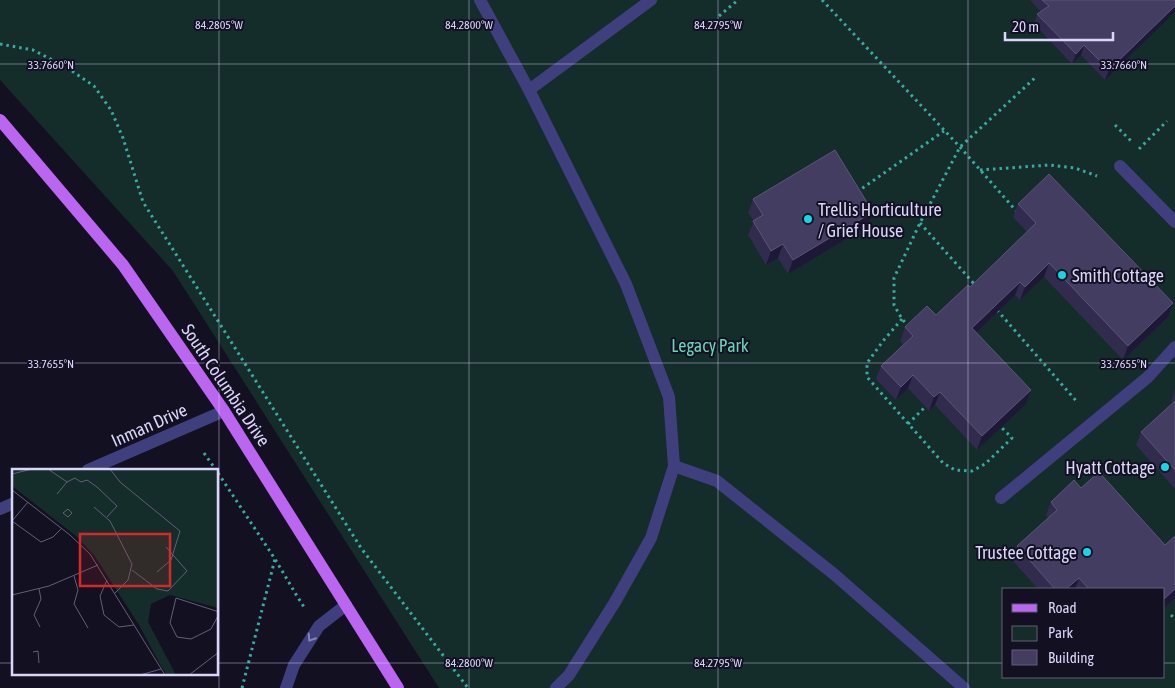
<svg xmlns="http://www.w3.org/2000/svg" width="1175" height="688" font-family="'Asap Condensed',sans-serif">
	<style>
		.green { fill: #142c2a; fill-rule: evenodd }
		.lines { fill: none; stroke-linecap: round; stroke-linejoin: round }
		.path { stroke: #3aaba2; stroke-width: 3; stroke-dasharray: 2.5 4; stroke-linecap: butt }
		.minor { stroke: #403f7d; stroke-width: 12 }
		.major { stroke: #bb66f1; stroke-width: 12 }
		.wall { fill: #312b4e }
		.shaded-wall { fill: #1d1835 }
		.building { fill: #433d61; stroke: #5a5579 }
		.oneway { stroke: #8582b6 }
		.ticks { fill: none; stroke: #d9d5fb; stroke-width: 1; stroke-opacity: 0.45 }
		.poi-dot { fill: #15d6e7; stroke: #131022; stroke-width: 2 }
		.labels { text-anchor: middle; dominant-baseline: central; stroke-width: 4; stroke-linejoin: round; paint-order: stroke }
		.poi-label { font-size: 18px; fill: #d9d5fb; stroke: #131022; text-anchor: start }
		.park-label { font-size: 18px; fill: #67d5b8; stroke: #131022 }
		.street-label { font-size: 18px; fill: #d9d5fb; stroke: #131022 }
		.inset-road { fill: none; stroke: #625f79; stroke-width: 1 }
		.view { fill: #d62828; fill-opacity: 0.15; stroke: #d62828; stroke-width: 2.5 }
		.inset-edge { fill: none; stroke: #d9d5fb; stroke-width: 2.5 }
		.ticks-label { font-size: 12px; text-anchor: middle; fill: #d9d5fb; stroke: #131022; stroke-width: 4; stroke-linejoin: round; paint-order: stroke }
	</style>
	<rect width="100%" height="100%" fill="#131022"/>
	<path class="green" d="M 0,0 L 1175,0 L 1175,688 L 439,688 L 173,271 L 0,80 ZM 1004,589 L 1164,589 L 1164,677 L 1004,677 Z"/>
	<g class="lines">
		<g class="path">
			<path d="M 822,0 L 960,147 L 1018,213"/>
			<path d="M 719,16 L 738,0"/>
			<path d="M 0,44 L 33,50 L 66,67 L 94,86 L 111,110 L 123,138 L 143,202 L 361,548 L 468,688"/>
			<path d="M 1115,125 L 1133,143"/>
			<path d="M 1139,149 L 1167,121"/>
			<path d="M 980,170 L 1050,165 L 1075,168 L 1097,176"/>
			<path d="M 857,192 L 944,131"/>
			<path d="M 920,223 L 976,286"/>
			<path d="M 997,310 L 1078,403"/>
			<path d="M 902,319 L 883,341 L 867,363 L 867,377 L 943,463 L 955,470 L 972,471 L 985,464 L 1012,438 L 1001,427"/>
			<path d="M 909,327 L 902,319 L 894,305 L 894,278 L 920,223 L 960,147 L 1037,76"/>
			<path d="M 908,424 L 925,407"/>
			<path d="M 204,453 L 216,470"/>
			<path d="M 218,473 L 275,559 L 297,596 L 304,607"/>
			<path d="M 1171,615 L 1175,619"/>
			<path d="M 242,688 L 275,559"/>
		</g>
		<g class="minor">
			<path d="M 480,0 L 529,90 L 626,284 L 669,397 L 674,466 L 651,538 L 615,602 L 569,675 L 556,688"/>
			<path d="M 529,90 L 651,0"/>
			<path d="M 1120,166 L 1175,222"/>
			<path d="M 674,466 L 717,481 L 835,575 L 964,688"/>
			<path d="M 88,470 L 224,411"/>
			<path d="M 1001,498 L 1148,377 L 1175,347"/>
			<path d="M 0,509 L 14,503"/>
			<path d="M 286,688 L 294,665 L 319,626 L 346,605"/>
		</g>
		<path class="major" d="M 0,120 L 123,265 L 224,411 L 398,688"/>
	</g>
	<g class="wall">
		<path d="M 1030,0 L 1175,0 L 1105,80 L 1081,55 L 1072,64 L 1034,24 L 1037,14 L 1041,12 Z"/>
		<path d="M 753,199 L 873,212 L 868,226 L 788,274 L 778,258 L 766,265 L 748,235 L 754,221 L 748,213 Z"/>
		<path d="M 1018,204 L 1168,317 L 1123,360 L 1044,277 L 1020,300 L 1015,295 L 976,332 L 1031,390 L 1026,404 L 977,450 L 935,405 L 929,411 L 908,388 L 896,400 L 876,379 L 881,366 L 903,344 L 900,341 L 905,327 L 936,315 L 970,287 L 1027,232 L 1013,217 Z"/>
		<path d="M 1175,390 L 1175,489 L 1136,445 L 1141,432 L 1173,403 L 1171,401 Z"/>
		<path d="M 1099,472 L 1165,545 L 1175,536 L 1175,596 L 1174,599 L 1164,608 L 1164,589 L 1038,589 L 1012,560 L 1017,546 L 1048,518 L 1046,515 L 1051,502 L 1074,480 L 1081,488 Z"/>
	</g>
	<g class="shaded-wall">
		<path d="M 1175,6 L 1175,12 L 1105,80 L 1109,70 Z"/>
		<path d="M 1084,45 L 1081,55 L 1072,64 L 1076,54 Z"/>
		<path d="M 873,212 L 868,226 L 788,274 L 793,260 Z"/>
		<path d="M 783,244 L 778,258 L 766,265 L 771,251 Z"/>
		<path d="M 1049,263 L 1044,277 L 1020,300 L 1025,287 Z"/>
		<path d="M 1020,282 L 1015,295 L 967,341 L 972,328 Z"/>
		<path d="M 1173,303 L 1168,317 L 1123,360 L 1128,346 Z"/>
		<path d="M 913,375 L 908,388 L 896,400 L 901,387 Z"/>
		<path d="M 1031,390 L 1026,404 L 977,450 L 982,436 Z"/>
		<path d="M 940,392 L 935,405 L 929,411 L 934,397 Z"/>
		<path d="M 1079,578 L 1075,589 L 1066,589 Z"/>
		<path d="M 1175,589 L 1175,596 L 1174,599 L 1164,608 L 1164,599 Z"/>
	</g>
	<g class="building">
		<path d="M 1042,0 L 1175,0 L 1175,6 L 1109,70 L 1084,45 L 1076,54 L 1037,14 L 1049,6 Z"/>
		<path d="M 835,150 L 873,212 L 793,260 L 783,244 L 771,251 L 753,221 L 763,215 L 753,199 Z"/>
		<path d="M 1049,174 L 1173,303 L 1128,346 L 1049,263 L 1025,287 L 1020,282 L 972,328 L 1031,390 L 982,436 L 940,392 L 934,397 L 913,375 L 901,387 L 881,366 L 913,336 L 905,327 L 927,306 L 936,315 L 968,285 L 970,287 L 1036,223 L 1018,204 Z"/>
		<path d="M 1175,401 L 1175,470 L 1141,432 Z"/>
		<path d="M 1099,472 L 1165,545 L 1175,536 L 1175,589 L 1164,599 L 1164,589 L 1089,589 L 1079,578 L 1066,589 L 1055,589 L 1017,546 L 1057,510 L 1051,502 L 1074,480 L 1081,488 Z"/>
	</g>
	<defs><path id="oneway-chevron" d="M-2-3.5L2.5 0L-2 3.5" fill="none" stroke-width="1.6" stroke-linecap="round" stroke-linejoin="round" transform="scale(1.25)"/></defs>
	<use class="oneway" href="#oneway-chevron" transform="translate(311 638) rotate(123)"/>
	<path class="ticks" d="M 219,0 L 219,688M 469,0 L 469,688M 718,0 L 718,688M 968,0 L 968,688M 0,64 L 1175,64M 0,363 L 1175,363M 0,663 L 14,663M 218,663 L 1004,663M 1164,663 L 1175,663"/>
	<g class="poi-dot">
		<circle cx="808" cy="219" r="5"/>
		<circle cx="1062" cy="275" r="5"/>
		<circle cx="1165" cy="467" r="5"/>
		<circle cx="1087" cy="552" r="5"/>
	</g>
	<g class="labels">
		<g class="poi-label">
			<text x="818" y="209">Trellis Horticulture<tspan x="818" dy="21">/ Grief House</tspan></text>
			<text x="1072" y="275">Smith Cottage</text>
			<text x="1155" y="467" text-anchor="end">Hyatt Cottage</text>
			<text x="1077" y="552" text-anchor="end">Trustee Cottage</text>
		</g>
		<g class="park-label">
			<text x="710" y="345">Legacy Park</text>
		</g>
		<g class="street-label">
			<text transform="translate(226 385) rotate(56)">South Columbia Drive</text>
			<text transform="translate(149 425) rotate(-24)">Inman Drive</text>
		</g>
	</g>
	<g transform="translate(12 469)">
		<rect width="206" height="206" fill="#131022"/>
		<path d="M 0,0 L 206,0 L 206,139 L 158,126 L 139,135 L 136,153 L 164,206 L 155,206 L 149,197 L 127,156 L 82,86 L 64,67 L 0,17 Z" fill="#142c2a"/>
		<path class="inset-road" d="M 36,0 L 55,13 L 45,25M 98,0 L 108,13 L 168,62 L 159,91 L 145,103M 0,5 L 20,0M 55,13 L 63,9 L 69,13 L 75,11 L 85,18 L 105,37 L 95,48M 0,21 L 58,66 L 78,85 L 153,206M 82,38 L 98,52 L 120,95 L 116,111 L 103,124M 56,40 L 60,44 L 56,48 L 51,44 ZM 0,52 L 29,73 L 41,68 L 50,59M 0,52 L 16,33M 120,101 L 145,120 L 156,122 L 175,102 L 154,78M 62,107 L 66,121 L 62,135 L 76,159M 95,111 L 88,127 L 92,146 L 107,158 L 122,156M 27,120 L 29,130 L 22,146 L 28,158M 0,126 L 37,117 L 86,96M 207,143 L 164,129 L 158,154 L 165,168 L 179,170 L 199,160 L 207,145M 21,183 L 26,182 L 27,194M 128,206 L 149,200M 177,206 L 207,183"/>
		<path class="view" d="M 68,65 L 158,65 L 158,117 L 68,117 Z"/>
		<rect width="206" height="206" class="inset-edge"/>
	</g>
	<g class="ticks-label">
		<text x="219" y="29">84.2805°W</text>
		<text x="469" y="29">84.2800°W</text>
		<text x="718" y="29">84.2795°W</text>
		<text x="51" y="69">33.7660°N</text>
		<text x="1124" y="69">33.7660°N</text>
		<text x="51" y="368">33.7655°N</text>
		<text x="1124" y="368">33.7655°N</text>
		<text x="469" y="667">84.2800°W</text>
		<text x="718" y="667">84.2795°W</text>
	</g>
	<rect x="1002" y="588" width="162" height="90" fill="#131022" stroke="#625f79"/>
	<rect x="1012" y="604" width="25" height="8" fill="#bb66f1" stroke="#625f79"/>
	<text x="1048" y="613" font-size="15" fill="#d9d5fb">Road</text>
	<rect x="1012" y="626" width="25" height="15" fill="#142c2a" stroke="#625f79"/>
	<text x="1048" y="638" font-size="15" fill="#d9d5fb">Park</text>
	<rect x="1012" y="650" width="25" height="15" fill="#433d61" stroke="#625f79"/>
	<text x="1048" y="663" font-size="15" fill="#d9d5fb">Building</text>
	<path d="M1005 32v8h108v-8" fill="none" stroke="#d9d5fb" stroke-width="2.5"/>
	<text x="1012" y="32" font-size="15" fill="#d9d5fb" stroke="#131022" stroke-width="4" paint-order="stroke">20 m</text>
</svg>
